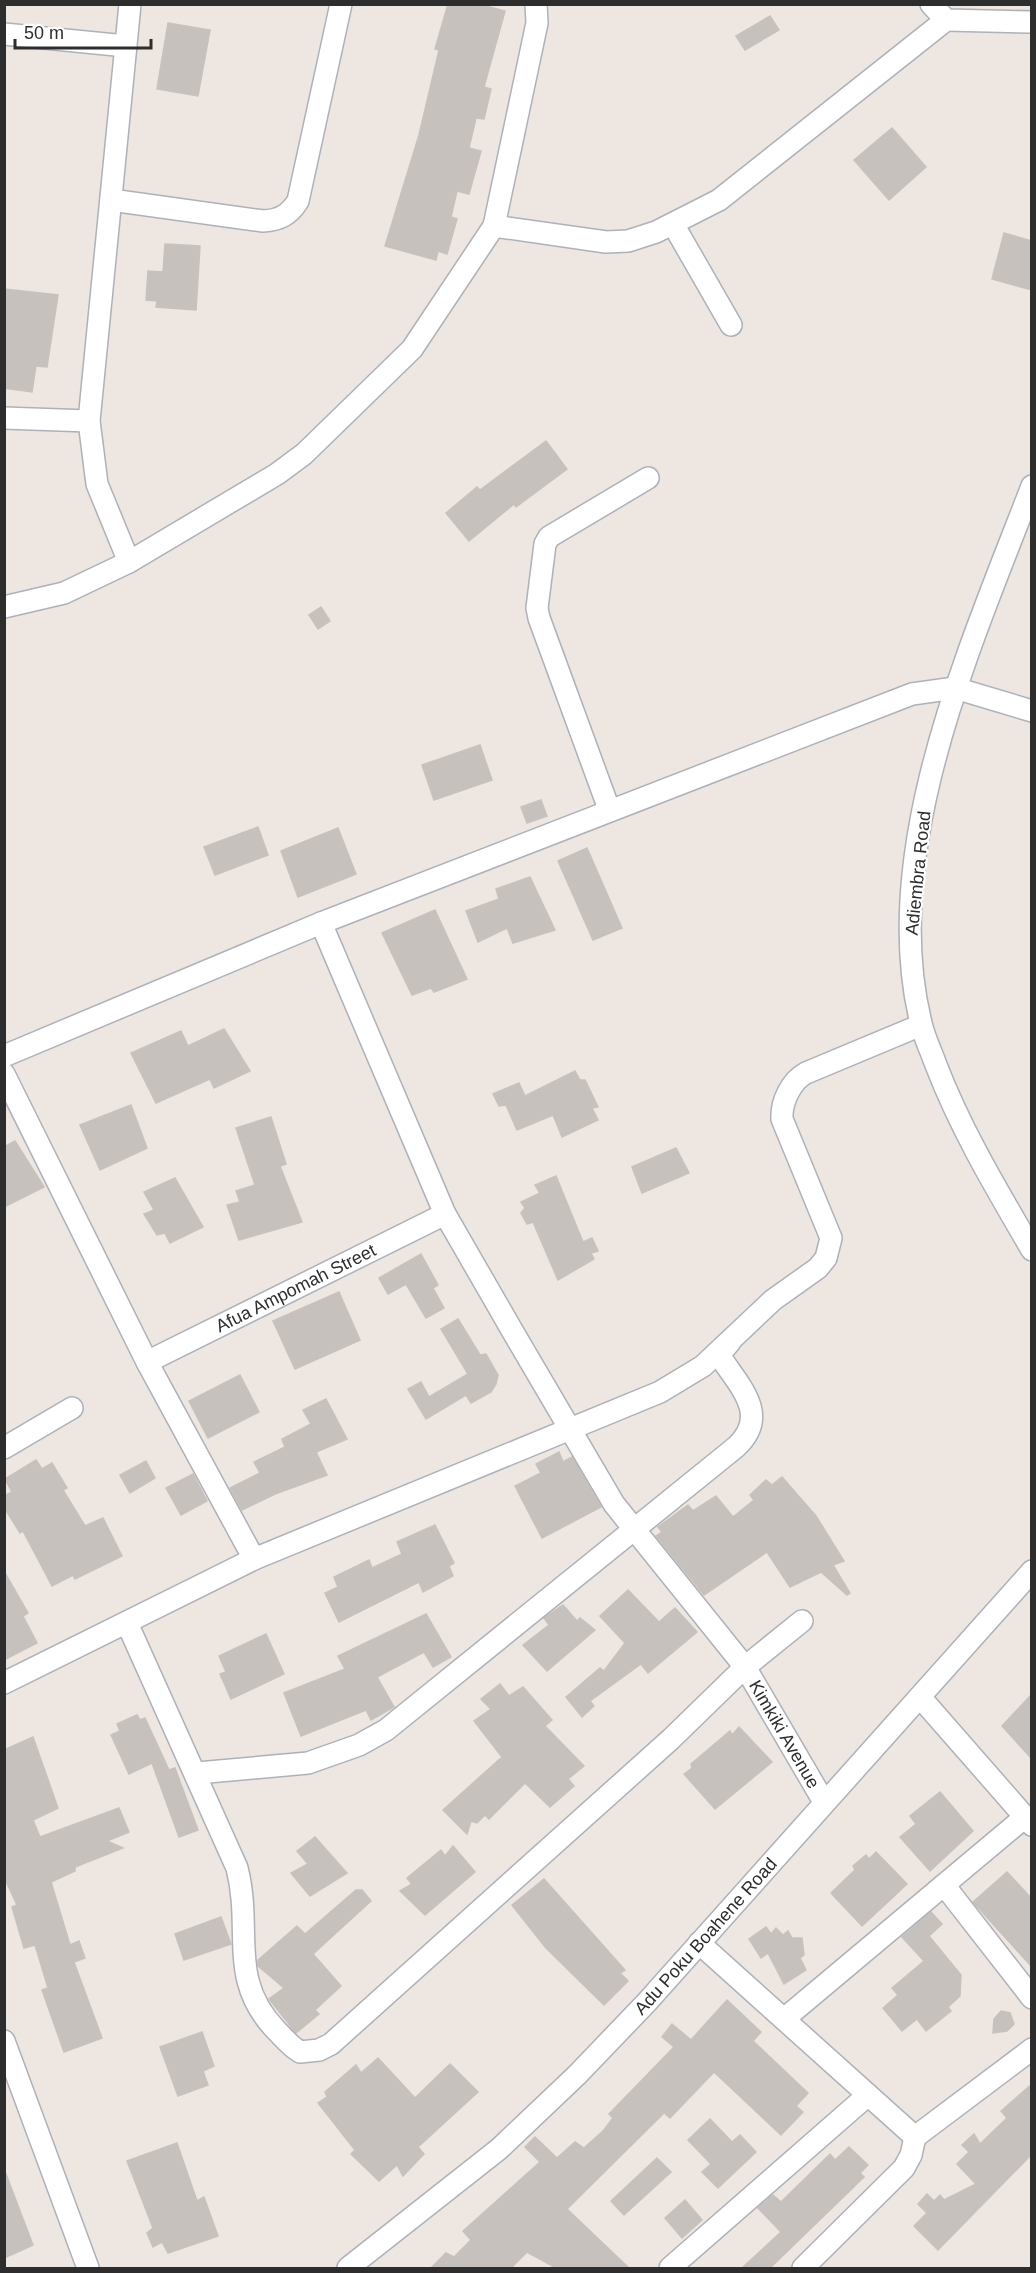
<svg xmlns="http://www.w3.org/2000/svg" width="1036" height="2273" font-family="Helvetica,sans-serif">
	<style>
		.building { fill: #c6c1bc; stroke: #c9c1bb; stroke-width: 1.5 }
		.lines { fill: none; stroke-linecap: round; stroke-linejoin: round }
		.minor-casing { stroke: #aeb1b8; stroke-width: 24 }
		.minor { stroke: #fff; stroke-width: 21 }
		.labels { text-anchor: middle; dominant-baseline: central; stroke-width: 4.5; stroke-linejoin: round; paint-order: stroke }
		.street-label { font-size: 18px; fill: #2d2d2d; stroke: #fff }
	</style>
	<rect width="100%" height="100%" fill="#ede6e1"/>
	<g class="building">
		<path d="M 448,4 L 478,4 L 505,11 L 484,87 L 491,89 L 484,119 L 476,118 L 469,148 L 481,151 L 469,194 L 457,191 L 451,217 L 457,219 L 447,254 L 438,251 L 436,260 L 385,246 L 419,135 L 439,50 L 435,49 Z"/>
		<path d="M 770,16 L 779,30 L 745,50 L 736,36 Z"/>
		<path d="M 168,23 L 210,30 L 198,96 L 157,89 Z"/>
		<path d="M 892,128 L 926,167 L 889,200 L 854,160 Z"/>
		<path d="M 1004,233 L 1032,241 L 1032,290 L 992,279 Z"/>
		<path d="M 165,244 L 200,246 L 196,310 L 156,307 L 157,301 L 146,300 L 148,271 L 163,272 Z"/>
		<path d="M 4,289 L 58,295 L 47,367 L 36,366 L 32,392 L 4,388 Z"/>
		<path d="M 546,441 L 567,469 L 516,507 L 514,504 L 469,541 L 446,513 L 477,487 L 480,490 Z"/>
		<path d="M 321,607 L 330,621 L 318,629 L 309,615 Z"/>
		<path d="M 480,745 L 492,780 L 434,800 L 422,765 Z"/>
		<path d="M 541,800 L 547,816 L 527,823 L 521,807 Z"/>
		<path d="M 258,827 L 268,855 L 215,875 L 204,847 Z"/>
		<path d="M 338,828 L 356,874 L 298,897 L 281,851 Z"/>
		<path d="M 587,848 L 622,928 L 593,940 L 558,861 Z"/>
		<path d="M 530,877 L 555,930 L 513,943 L 507,928 L 478,942 L 466,911 L 499,899 L 496,889 Z"/>
		<path d="M 435,910 L 467,979 L 434,992 L 431,988 L 412,995 L 382,933 Z"/>
		<path d="M 224,1029 L 250,1071 L 214,1088 L 210,1079 L 156,1103 L 131,1053 L 181,1031 L 188,1046 Z"/>
		<path d="M 575,1071 L 580,1080 L 585,1080 L 598,1107 L 592,1108 L 598,1120 L 562,1137 L 553,1115 L 517,1130 L 506,1105 L 499,1106 L 493,1094 L 519,1083 L 525,1096 Z"/>
		<path d="M 131,1105 L 147,1148 L 100,1170 L 80,1125 Z"/>
		<path d="M 271,1117 L 286,1164 L 280,1166 L 302,1222 L 239,1240 L 227,1205 L 240,1202 L 236,1191 L 255,1185 L 236,1128 Z"/>
		<path d="M 15,1141 L 44,1187 L 4,1207 L 4,1147 Z"/>
		<path d="M 676,1148 L 689,1173 L 642,1193 L 632,1167 Z"/>
		<path d="M 556,1176 L 583,1242 L 592,1238 L 598,1251 L 591,1253 L 594,1259 L 558,1280 L 533,1222 L 527,1224 L 521,1213 L 525,1208 L 521,1202 L 540,1193 L 535,1185 Z"/>
		<path d="M 175,1178 L 203,1227 L 170,1243 L 165,1233 L 157,1235 L 144,1214 L 154,1210 L 144,1192 Z"/>
		<path d="M 421,1254 L 438,1285 L 433,1288 L 444,1308 L 426,1318 L 406,1284 L 388,1294 L 379,1278 Z"/>
		<path d="M 339,1292 L 360,1340 L 295,1369 L 273,1321 Z"/>
		<path d="M 458,1319 L 480,1355 L 486,1354 L 498,1375 L 496,1384 L 491,1392 L 471,1403 L 466,1395 L 426,1419 L 408,1389 L 421,1382 L 429,1397 L 468,1374 L 441,1329 Z"/>
		<path d="M 240,1375 L 259,1412 L 208,1438 L 189,1401 Z"/>
		<path d="M 326,1399 L 347,1439 L 316,1452 L 327,1475 L 275,1494 L 242,1510 L 230,1488 L 260,1473 L 254,1462 L 285,1447 L 282,1439 L 311,1424 L 303,1410 Z"/>
		<path d="M 559,1452 L 563,1462 L 572,1457 L 601,1507 L 542,1538 L 515,1486 L 541,1473 L 536,1464 Z"/>
		<path d="M 36,1460 L 42,1469 L 52,1463 L 67,1488 L 63,1490 L 85,1526 L 103,1518 L 122,1556 L 75,1579 L 73,1575 L 52,1586 L 23,1531 L 20,1533 L 4,1507 L 4,1496 L 12,1492 L 5,1479 Z"/>
		<path d="M 146,1461 L 155,1478 L 130,1493 L 120,1475 Z"/>
		<path d="M 193,1474 L 207,1501 L 181,1515 L 166,1488 Z"/>
		<path d="M 782,1477 L 816,1516 L 844,1561 L 833,1565 L 850,1593 L 847,1595 L 821,1572 L 790,1587 L 767,1552 L 704,1595 L 656,1536 L 662,1532 L 658,1527 L 688,1505 L 693,1511 L 716,1496 L 733,1517 L 754,1500 L 750,1495 L 766,1480 L 772,1485 Z"/>
		<path d="M 435,1525 L 454,1563 L 449,1566 L 453,1576 L 423,1592 L 419,1582 L 339,1622 L 325,1593 L 338,1587 L 334,1577 L 369,1560 L 372,1568 L 402,1554 L 397,1542 Z"/>
		<path d="M 4,1571 L 28,1613 L 23,1616 L 37,1643 L 4,1660 Z"/>
		<path d="M 628,1590 L 659,1622 L 675,1608 L 697,1632 L 648,1673 L 641,1664 L 590,1701 L 594,1706 L 582,1717 L 566,1697 L 600,1668 L 604,1671 L 625,1643 L 600,1616 Z"/>
		<path d="M 563,1605 L 577,1621 L 580,1618 L 595,1630 L 547,1671 L 523,1645 L 549,1625 L 544,1618 Z"/>
		<path d="M 426,1614 L 451,1657 L 433,1667 L 424,1652 L 377,1677 L 394,1707 L 371,1720 L 366,1710 L 301,1736 L 284,1693 L 345,1669 L 338,1656 Z"/>
		<path d="M 266,1634 L 284,1674 L 231,1699 L 220,1674 L 226,1672 L 219,1656 Z"/>
		<path d="M 500,1684 L 509,1696 L 523,1687 L 552,1720 L 545,1726 L 584,1766 L 568,1779 L 574,1786 L 550,1807 L 525,1783 L 489,1819 L 485,1815 L 477,1823 L 471,1821 L 467,1834 L 443,1810 L 502,1757 L 474,1721 L 491,1709 L 481,1699 Z"/>
		<path d="M 1032,1694 L 1032,1759 L 1002,1726 Z"/>
		<path d="M 137,1715 L 140,1720 L 145,1718 L 169,1770 L 175,1768 L 198,1830 L 179,1837 L 152,1763 L 129,1774 L 111,1735 L 120,1731 L 117,1724 Z"/>
		<path d="M 739,1727 L 772,1762 L 715,1809 L 684,1774 L 692,1768 L 691,1764 L 730,1731 L 732,1735 Z"/>
		<path d="M 33,1737 L 58,1808 L 33,1820 L 40,1837 L 119,1808 L 129,1832 L 107,1841 L 123,1848 L 75,1867 L 75,1871 L 51,1882 L 70,1945 L 79,1941 L 85,1958 L 74,1962 L 102,2038 L 64,2052 L 42,1990 L 48,1988 L 35,1945 L 24,1948 L 12,1907 L 17,1905 L 4,1877 L 4,1750 Z"/>
		<path d="M 940,1792 L 973,1831 L 930,1871 L 900,1837 L 916,1824 L 910,1816 Z"/>
		<path d="M 315,1837 L 347,1873 L 310,1896 L 291,1873 L 308,1864 L 297,1851 Z"/>
		<path d="M 453,1846 L 475,1872 L 425,1915 L 400,1891 L 412,1884 L 407,1878 L 441,1850 L 445,1856 Z"/>
		<path d="M 876,1852 L 907,1884 L 862,1926 L 831,1893 L 855,1870 L 853,1866 L 866,1855 L 869,1859 Z"/>
		<path d="M 1007,1872 L 1032,1899 L 1032,1967 L 973,1902 Z"/>
		<path d="M 544,1879 L 625,1970 L 620,1973 L 628,1981 L 604,2005 L 546,1948 L 512,1905 Z"/>
		<path d="M 356,1890 L 362,1890 L 371,1901 L 313,1954 L 341,1986 L 315,2010 L 319,2014 L 296,2033 L 269,1999 L 284,1988 L 258,1966 L 258,1960 L 297,1926 L 305,1934 Z"/>
		<path d="M 931,1912 L 942,1924 L 929,1936 L 961,1975 L 960,1996 L 948,2007 L 951,2011 L 926,2031 L 917,2019 L 902,2031 L 883,2008 L 898,1995 L 892,1988 L 924,1961 L 902,1937 Z"/>
		<path d="M 221,1917 L 231,1944 L 184,1960 L 175,1934 Z"/>
		<path d="M 766,1927 L 771,1934 L 776,1928 L 783,1935 L 788,1931 L 792,1938 L 802,1938 L 804,1955 L 800,1958 L 806,1970 L 784,1984 L 768,1953 L 761,1958 L 749,1939 Z"/>
		<path d="M 727,2000 L 761,2032 L 753,2041 L 808,2093 L 796,2106 L 803,2112 L 781,2135 L 714,2072 L 670,2118 L 664,2113 L 567,2209 L 629,2268 L 556,2268 L 527,2252 L 511,2268 L 431,2268 L 446,2253 L 454,2257 L 471,2240 L 463,2231 L 540,2162 L 525,2147 L 535,2137 L 557,2158 L 575,2142 L 584,2148 L 603,2131 L 613,2118 L 609,2114 L 674,2047 L 662,2037 L 672,2024 L 691,2040 Z"/>
		<path d="M 1001,2011 L 1010,2013 L 1014,2024 L 1007,2031 L 993,2033 L 994,2019 Z"/>
		<path d="M 202,2032 L 214,2066 L 203,2071 L 208,2085 L 178,2096 L 160,2047 Z"/>
		<path d="M 378,2058 L 415,2098 L 450,2064 L 478,2092 L 418,2147 L 424,2154 L 403,2176 L 397,2165 L 379,2181 L 351,2154 L 355,2150 L 318,2103 L 327,2097 L 325,2092 L 356,2065 L 361,2073 Z"/>
		<path d="M 1032,2084 L 1032,2154 L 938,2250 L 914,2226 L 927,2213 L 918,2204 L 927,2194 L 934,2201 L 940,2195 L 944,2200 L 976,2184 L 957,2164 L 969,2152 L 962,2145 L 974,2134 L 980,2144 L 1007,2118 L 1001,2111 Z"/>
		<path d="M 710,2119 L 732,2142 L 740,2135 L 756,2152 L 718,2188 L 702,2172 L 711,2164 L 688,2140 Z"/>
		<path d="M 177,2143 L 197,2201 L 204,2197 L 218,2236 L 168,2253 L 162,2242 L 153,2247 L 147,2233 L 153,2228 L 127,2161 Z"/>
		<path d="M 849,2147 L 868,2165 L 860,2173 L 864,2177 L 770,2268 L 742,2268 L 781,2232 L 758,2208 L 773,2195 L 781,2202 L 830,2154 L 835,2160 Z"/>
		<path d="M 657,2158 L 671,2172 L 624,2215 L 611,2201 Z"/>
		<path d="M 6,2174 L 33,2245 L 4,2258 L 4,2175 Z"/>
		<path d="M 685,2200 L 702,2220 L 682,2238 L 665,2218 Z"/>
	</g>
	<g class="lines">
		<g class="minor-casing">
			<g id="minor">
				<path d="M 931,4 L 946,20 L 1032,22"/>
				<path d="M 4,34 L 126,46"/>
				<path d="M 111,200 L 263,221 C 280,220 289,215 298,201 L 341,4"/>
				<path d="M 673,224 L 731,325"/>
				<path d="M 494,226 L 606,242 L 628,241 L 656,232 L 719,200 L 946,20"/>
				<path d="M 4,418 L 89,421"/>
				<path d="M 1032,486 C 971,645 878,850 921,1023 C 924,1037 931,1051 936,1065 C 961,1130 997,1190 1032,1250"/>
				<path d="M 129,562 L 97,484 L 89,421 L 130,4"/>
				<path d="M 4,607 L 64,593 L 129,562 L 277,474 L 304,454 L 412,349 L 494,226 L 537,23 L 536,4"/>
				<path d="M 609,809 L 539,618 L 537,608 L 545,544 L 549,537 L 648,478"/>
				<path id="s1" d="M 321,923 L 445,1214 L 513,1332 L 614,1504 L 745,1667 L 824,1802"/>
				<path d="M 4,1056 L 321,923 L 912,694 L 955,688 L 1032,711"/>
				<path d="M 4,1074 L 147,1362 L 254,1559"/>
				<path id="s2" d="M 147,1362 L 445,1214"/>
				<path d="M 4,1448 L 72,1408"/>
				<path d="M 127,1623 L 237,1868 C 253,1931 227,1979 276,2030 C 284,2038 290,2046 300,2052 L 319,2050 L 331,2044 L 671,1739 L 745,1667 L 802,1621"/>
				<path d="M 4,1683 L 254,1559 L 660,1392 L 703,1366 L 773,1300 L 818,1268 L 826,1258 L 831,1238 L 782,1119 C 781,1102 791,1081 806,1073 L 921,1025"/>
				<path d="M 920,1697 L 1032,1825"/>
				<path d="M 197,1773 L 308,1763 L 359,1745 L 386,1730 L 736,1447 C 771,1415 739,1386 719,1355 L 730,1342"/>
				<path d="M 944,1885 L 1032,1998"/>
				<path d="M 699,1943 L 915,2137"/>
				<path d="M 784,2019 L 1025,1817"/>
				<path d="M 4,2041 L 88,2268"/>
				<path id="s3" d="M 348,2268 L 499,2149 L 577,2075 L 647,2002 L 1032,1571"/>
				<path d="M 670,2268 L 868,2095"/>
				<path d="M 803,2268 L 904,2168 L 911,2155 L 915,2137 L 1032,2049"/>
			</g>
		</g>
		<use href="#minor" class="minor"/>
	</g>
	<g class="labels">
		<g class="street-label">
			<text transform="translate(918 873) rotate(-84)">Adiembra Road</text>
			<text stroke="none"><textPath href="#s2" startOffset="166">Afua Ampomah Street</textPath></text>
			<text stroke="none"><textPath href="#s1" startOffset="939">Kimkiki Avenue</textPath></text>
			<text stroke="none"><textPath href="#s3" startOffset="489">Adu Poku Boahene Road</textPath></text>
		</g>
	</g>
	<rect width="1036" height="2273" fill="none" stroke="#2d2d2d" stroke-width="12"/>
	<path d="M15 39v9h136v-9" fill="none" stroke="#2d2d2d" stroke-width="3"/>
	<text x="24" y="39" font-size="18" fill="#2d2d2d" stroke="#ffffff" stroke-width="4.5" paint-order="stroke">50 m</text>
</svg>
